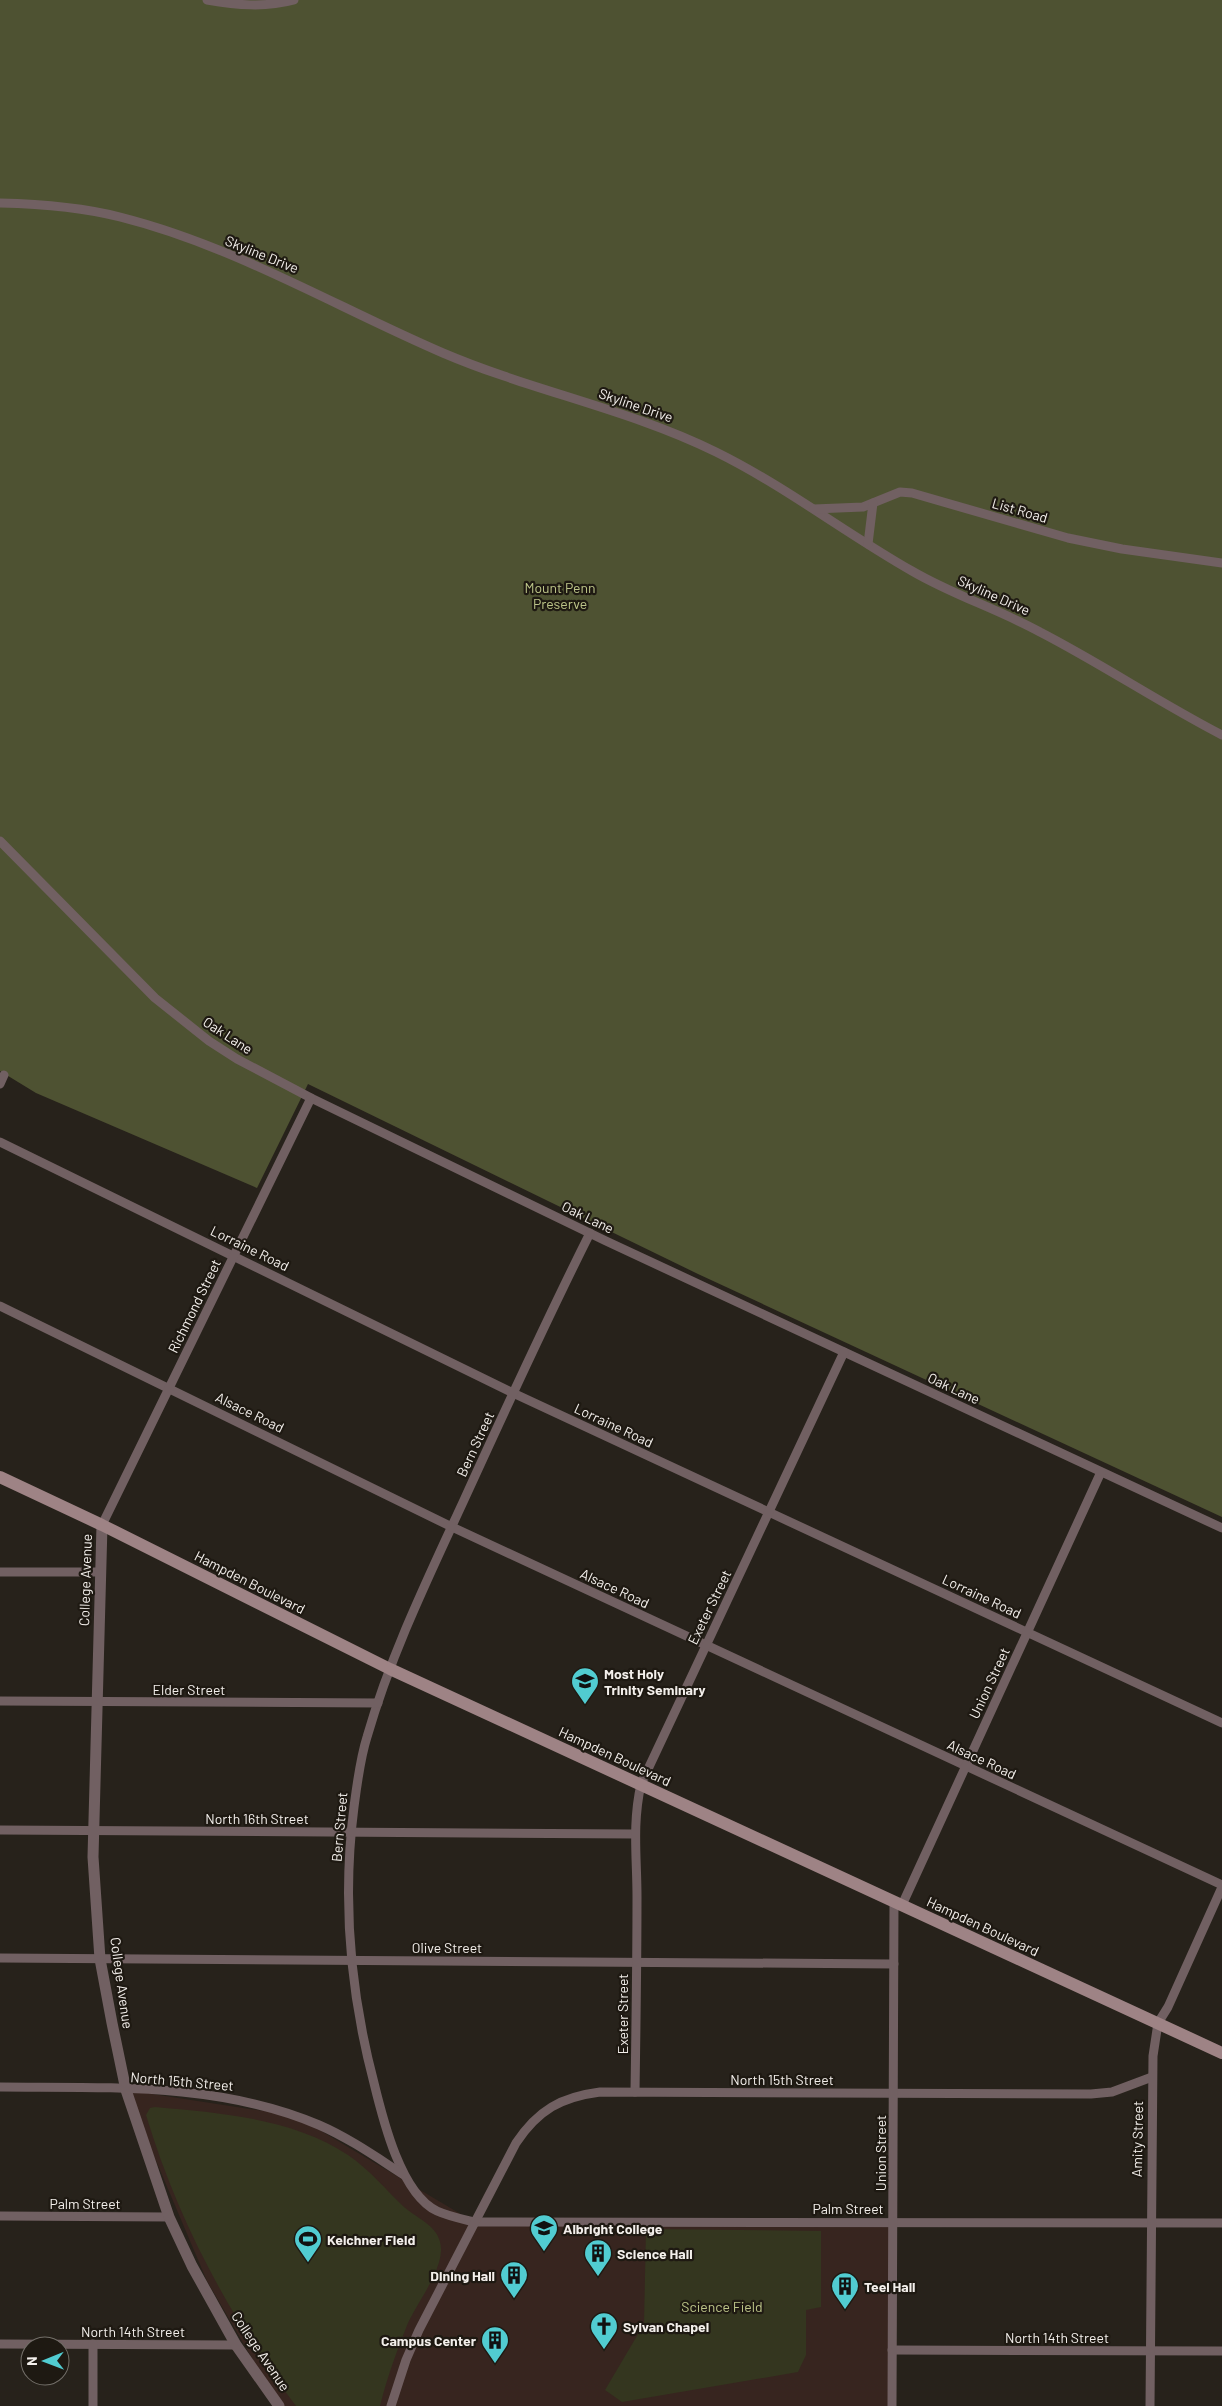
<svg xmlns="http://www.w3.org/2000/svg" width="1222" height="2406" font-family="Barlow,sans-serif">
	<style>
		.education { fill: #37251f }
		.green { fill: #34361f }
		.forest { fill: #4e5232 }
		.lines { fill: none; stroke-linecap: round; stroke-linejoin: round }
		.minor { stroke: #716062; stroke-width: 9 }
		.tertiary { stroke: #716062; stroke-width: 11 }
		.secondary { stroke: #9e8385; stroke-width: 12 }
		.labels { text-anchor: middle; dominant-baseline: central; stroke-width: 4.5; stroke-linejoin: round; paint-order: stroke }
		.street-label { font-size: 14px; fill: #f3efeb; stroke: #1e1912 }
		.park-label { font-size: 14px; fill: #bdc589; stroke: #1e1912 }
		.poi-label { font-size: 14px; font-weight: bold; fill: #f3efeb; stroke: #1e1912; text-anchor: start }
	</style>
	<rect width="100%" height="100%" fill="#27221b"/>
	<path class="education" d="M 126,2090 L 296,2116 L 474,2222 L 893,2221 L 892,2406 L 280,2406 L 207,2281 Z"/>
	<g class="green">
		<path d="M 155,2107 C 220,2113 293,2118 348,2155 C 370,2170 385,2189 404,2207 C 419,2220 442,2227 441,2251 C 440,2273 418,2302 408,2323 C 397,2350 387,2378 380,2406 L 296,2406 C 230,2318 178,2221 146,2115 L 150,2108 Z"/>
		<path d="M 646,2229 L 821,2231 L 821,2307 L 806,2310 L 806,2355 L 798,2372 L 622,2402 L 605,2390 L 644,2324 Z"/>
	</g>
	<path class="forest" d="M 0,0 L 1222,0 L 1222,1517 L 698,1274 L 308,1084 L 257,1188 L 36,1093 L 0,1071 Z"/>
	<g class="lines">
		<g class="minor">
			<path d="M 207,0 C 236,5 265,8 294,0"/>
			<path d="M 0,203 C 41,204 81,207 120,217 C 235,246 336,307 443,353 C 532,391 629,409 716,452 C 785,486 845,533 912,571 C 953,595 998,609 1040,632 C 1102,664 1160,703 1222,735"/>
			<path d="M 814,509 L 863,507 L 900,492 L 912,493 L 1068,538 L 1122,549 L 1222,563"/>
			<path d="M 868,544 L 873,503"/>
			<path d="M 0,841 L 155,998 L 209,1041 L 237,1059 L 311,1098 L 606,1241 L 1222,1528"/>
			<path d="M 0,1084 L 4,1075"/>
			<path d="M 0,1142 L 513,1393 L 1222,1723"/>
			<path d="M 590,1233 C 546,1321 505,1410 464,1500 C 428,1578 391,1654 367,1737 C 360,1759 357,1784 354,1807 C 342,1900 350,1992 374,2083 C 383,2120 401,2194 437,2211 C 448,2216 462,2219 474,2222 L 1222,2223"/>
			<path d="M 0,1306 L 452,1527 L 1222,1885"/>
			<path d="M 102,1525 L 311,1098"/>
			<path d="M 0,1572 L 100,1572"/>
			<path d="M 0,1701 L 378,1703"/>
			<path d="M 0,1830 L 634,1834"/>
			<path d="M 902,1905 L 1101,1472"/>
			<path d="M 0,1958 L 894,1964"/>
			<path d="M 0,2087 C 106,2088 219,2082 319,2125 C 349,2138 376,2157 404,2175"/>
			<path d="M 635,2092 C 636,2027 637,1962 637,1897 C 637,1857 632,1825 641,1784 L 844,1352"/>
			<path d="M 0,2216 L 169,2217"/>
			<path d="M 0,2344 L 236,2345"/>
			<path d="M 892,2350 L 1222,2351"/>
			<path d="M 93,2406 L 93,2344"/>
			<path d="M 391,2406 L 406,2360 L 419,2330 L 516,2143 C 538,2110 561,2097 600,2092 L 1091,2094 L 1112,2092 L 1152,2077"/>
			<path d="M 892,2406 L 894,1901"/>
			<path d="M 1150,2406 L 1153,2056 L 1158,2023 L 1168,2007 L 1222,1887"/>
		</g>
		<path class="tertiary" d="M 102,1525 L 93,1857 L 100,1959 L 112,2023 L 126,2090 L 169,2217 L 192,2266 L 236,2345 L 279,2406"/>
		<path class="secondary" d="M 0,1477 L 102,1525 L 390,1669 L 1222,2053"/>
	</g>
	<defs>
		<g id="school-pin" transform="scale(1.4375)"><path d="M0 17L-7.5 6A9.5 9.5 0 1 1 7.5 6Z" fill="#51ccd1" stroke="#1e1912"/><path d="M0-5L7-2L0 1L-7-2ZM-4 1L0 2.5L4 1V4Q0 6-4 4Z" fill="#111"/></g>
		<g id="university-pin" transform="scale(1.4375)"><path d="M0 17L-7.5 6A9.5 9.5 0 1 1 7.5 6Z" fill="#51ccd1" stroke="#1e1912"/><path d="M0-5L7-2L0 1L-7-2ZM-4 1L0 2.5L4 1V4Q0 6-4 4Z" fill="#111"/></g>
		<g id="stadium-pin" transform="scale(1.4375)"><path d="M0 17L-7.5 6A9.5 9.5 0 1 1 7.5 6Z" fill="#51ccd1" stroke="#1e1912"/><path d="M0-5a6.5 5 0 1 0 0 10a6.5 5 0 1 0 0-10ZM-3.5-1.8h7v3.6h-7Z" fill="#111"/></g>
		<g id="building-pin" transform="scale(1.4375)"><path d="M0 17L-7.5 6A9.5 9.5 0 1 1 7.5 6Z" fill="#51ccd1" stroke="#1e1912"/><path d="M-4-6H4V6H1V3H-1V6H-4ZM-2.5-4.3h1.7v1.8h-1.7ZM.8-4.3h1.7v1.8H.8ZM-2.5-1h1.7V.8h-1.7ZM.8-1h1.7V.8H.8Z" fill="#111"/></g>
		<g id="church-pin" transform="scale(1.4375)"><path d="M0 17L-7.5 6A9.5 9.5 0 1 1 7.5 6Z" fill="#51ccd1" stroke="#1e1912"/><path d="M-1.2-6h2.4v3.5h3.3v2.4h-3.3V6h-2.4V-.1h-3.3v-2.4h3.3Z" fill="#111"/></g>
	</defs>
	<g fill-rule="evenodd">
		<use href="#school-pin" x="585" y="1681"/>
		<use href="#university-pin" x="544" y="2228"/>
		<use href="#stadium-pin" x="308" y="2239"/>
		<use href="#building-pin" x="598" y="2253"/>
		<use href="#building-pin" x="514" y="2275"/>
		<use href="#building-pin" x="845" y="2286"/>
		<use href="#church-pin" x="604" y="2326"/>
		<use href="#building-pin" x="495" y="2340"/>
	</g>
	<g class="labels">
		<g class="street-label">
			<text transform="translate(262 254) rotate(22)">Skyline Drive</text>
			<text transform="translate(636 405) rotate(19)">Skyline Drive</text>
			<text transform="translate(1020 510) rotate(16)">List Road</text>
			<text transform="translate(994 595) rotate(24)">Skyline Drive</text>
			<text transform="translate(228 1035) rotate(33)">Oak Lane</text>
			<text transform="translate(588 1217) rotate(26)">Oak Lane</text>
			<text transform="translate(250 1248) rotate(26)">Lorraine Road</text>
			<text transform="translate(194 1306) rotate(-64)">Richmond Street</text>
			<text transform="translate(954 1388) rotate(25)">Oak Lane</text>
			<text transform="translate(250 1412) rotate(26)">Alsace Road</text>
			<text transform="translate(614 1425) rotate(25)">Lorraine Road</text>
			<text transform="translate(475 1444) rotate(-65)">Bern Street</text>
			<text transform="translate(85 1580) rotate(-88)">College Avenue</text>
			<text transform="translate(250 1582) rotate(27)">Hampden Boulevard</text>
			<text transform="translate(615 1588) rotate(25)">Alsace Road</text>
			<text transform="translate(982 1596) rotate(25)">Lorraine Road</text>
			<text transform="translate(709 1607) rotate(-64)">Exeter Street</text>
			<text transform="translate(989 1683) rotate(-65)">Union Street</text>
			<text x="189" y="1689">Elder Street</text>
			<text transform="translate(615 1756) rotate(25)">Hampden Boulevard</text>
			<text transform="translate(982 1759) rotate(25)">Alsace Road</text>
			<text x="257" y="1818">North 16th Street</text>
			<text transform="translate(339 1827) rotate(-85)">Bern Street</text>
			<text transform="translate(983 1926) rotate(25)">Hampden Boulevard</text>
			<text x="447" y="1947">Olive Street</text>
			<text transform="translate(122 1983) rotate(82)">College Avenue</text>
			<text transform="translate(622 2014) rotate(-90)">Exeter Street</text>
			<text x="782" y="2079">North 15th Street</text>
			<text transform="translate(182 2081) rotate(5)">North 15th Street</text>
			<text transform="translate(1137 2139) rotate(-89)">Amity Street</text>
			<text transform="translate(880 2153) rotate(-90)">Union Street</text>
			<text x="85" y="2203">Palm Street</text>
			<text x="848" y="2208">Palm Street</text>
			<text x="133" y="2331">North 14th Street</text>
			<text x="1057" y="2337">North 14th Street</text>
			<text transform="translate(261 2351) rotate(56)">College Avenue</text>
		</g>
		<g class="park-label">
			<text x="560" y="587">Mount Penn<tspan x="560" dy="16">Preserve</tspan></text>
			<text x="722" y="2306">Science Field</text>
		</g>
		<g class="poi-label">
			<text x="604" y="1673">Most Holy<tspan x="604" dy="16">Trinity Seminary</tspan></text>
			<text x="563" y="2228">Albright College</text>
			<text x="327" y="2239">Kelchner Field</text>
			<text x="617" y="2253">Science Hall</text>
			<text x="495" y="2275" text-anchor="end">Dining Hall</text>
			<text x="864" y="2286">Teel Hall</text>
			<text x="623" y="2326">Sylvan Chapel</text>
			<text x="476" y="2340" text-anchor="end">Campus Center</text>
		</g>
	</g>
	<g transform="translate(45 2361) rotate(269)"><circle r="24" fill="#1e1912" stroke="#736f69"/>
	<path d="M0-4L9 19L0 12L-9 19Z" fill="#51ccd1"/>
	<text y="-8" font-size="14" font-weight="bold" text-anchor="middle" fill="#f3efeb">N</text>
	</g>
</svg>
